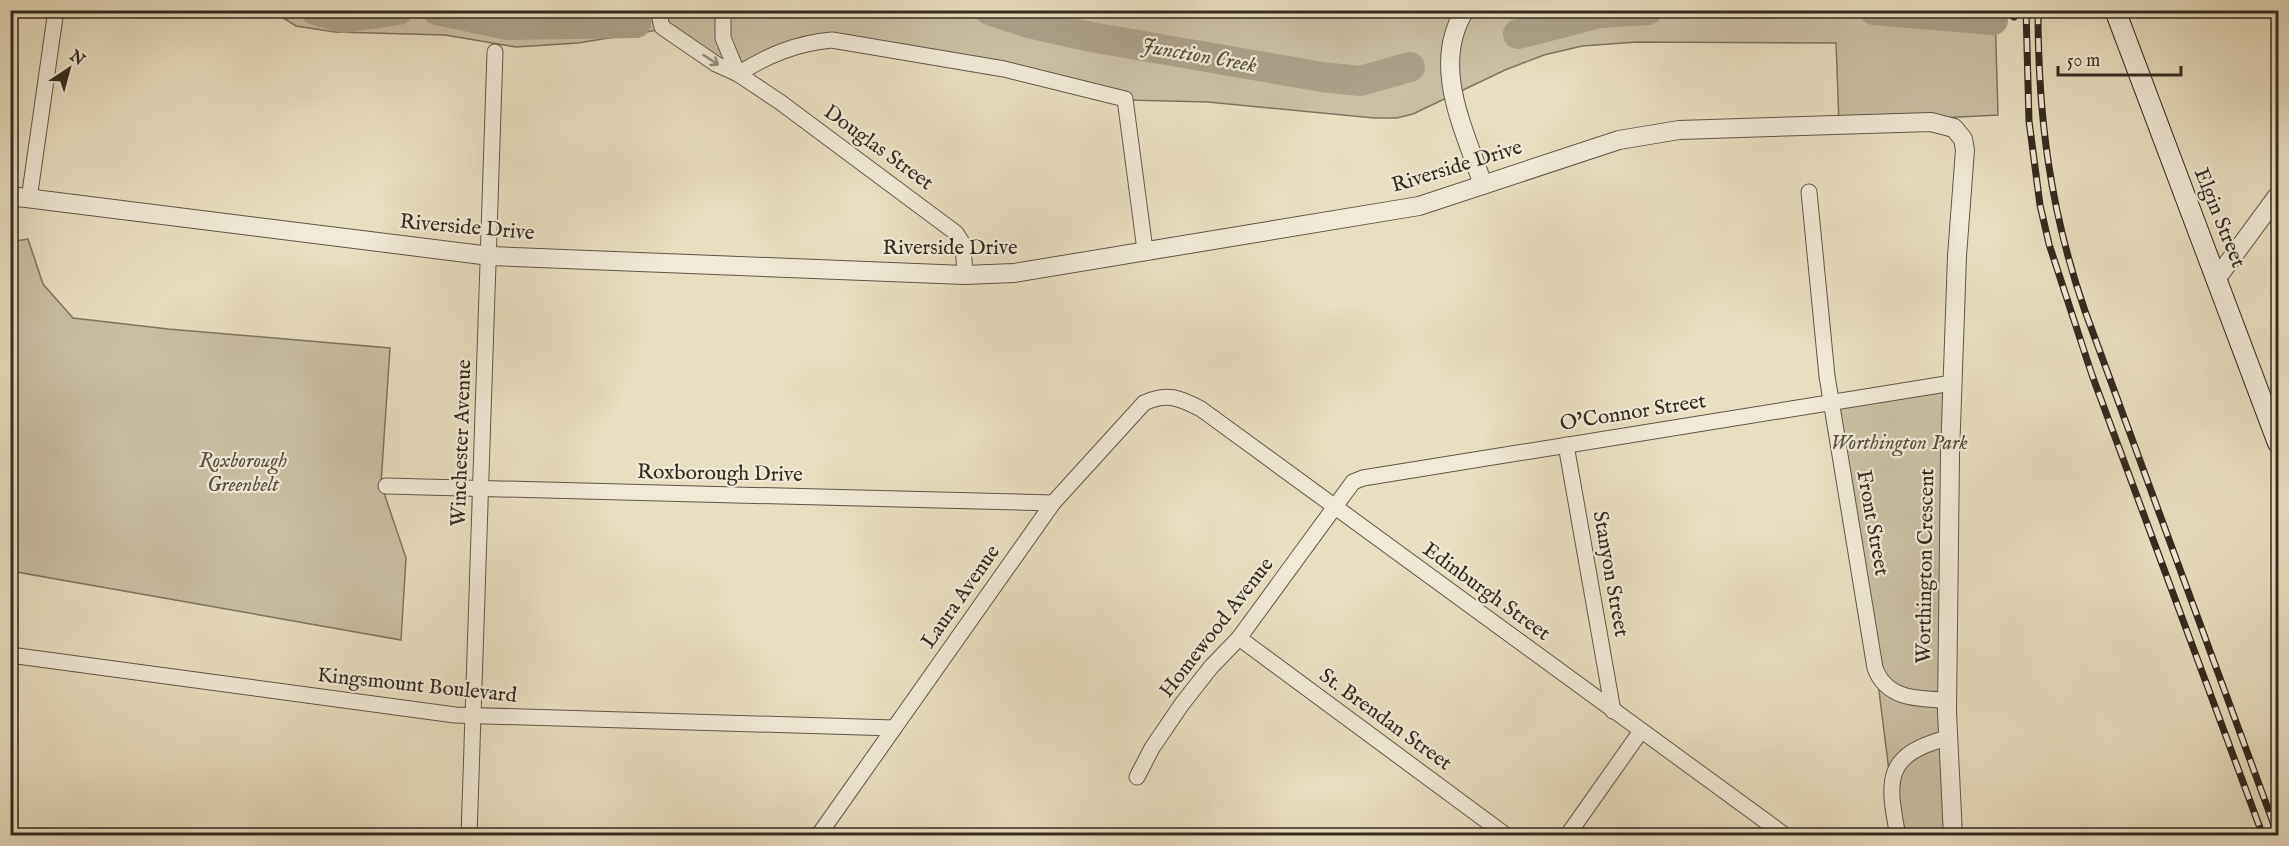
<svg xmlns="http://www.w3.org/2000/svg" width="2289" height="846" font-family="'IM FELL English',serif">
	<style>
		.green { fill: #cbc0a5; stroke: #7f7562; stroke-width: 1.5 }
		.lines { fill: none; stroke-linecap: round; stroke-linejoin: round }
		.river { stroke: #aca18a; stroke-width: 30 }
		.minor-casing { stroke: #615748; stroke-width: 17 }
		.tertiary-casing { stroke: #615748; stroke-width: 20 }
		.secondary-casing { stroke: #332a1f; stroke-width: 22 }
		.minor { stroke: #f1ead7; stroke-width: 15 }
		.tertiary { stroke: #f1ead7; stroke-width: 18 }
		.secondary { stroke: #f1ead7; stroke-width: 20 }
		.rail-casing { stroke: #332a1f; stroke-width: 7 }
		.rail { stroke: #f1ead7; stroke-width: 4.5; stroke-dasharray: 14; stroke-linecap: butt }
		.oneway { stroke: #928a7b }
		.labels { text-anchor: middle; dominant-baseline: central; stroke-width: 4.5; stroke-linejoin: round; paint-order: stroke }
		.street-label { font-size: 21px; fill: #332a1f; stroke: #f1ead7 }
		.park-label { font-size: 21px; font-style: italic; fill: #595040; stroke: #f1ead7 }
		.water-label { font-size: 22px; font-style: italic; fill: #574e3f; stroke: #f1ead7 }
	</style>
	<rect width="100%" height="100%" fill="#eadfc1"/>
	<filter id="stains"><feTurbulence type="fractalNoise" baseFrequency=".00333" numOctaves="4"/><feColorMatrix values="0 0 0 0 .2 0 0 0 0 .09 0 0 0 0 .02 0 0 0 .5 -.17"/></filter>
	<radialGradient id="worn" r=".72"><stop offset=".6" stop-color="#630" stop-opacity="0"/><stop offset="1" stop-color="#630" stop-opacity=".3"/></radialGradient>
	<g class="green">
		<path d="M 272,11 L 1995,11 L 1998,115 L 1839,123 L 1836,43 L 1637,42 L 1582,46 L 1544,55 L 1505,70 L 1413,114 L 1397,118 L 1374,118 L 1208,102 L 1127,100 L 832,41 L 738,75 L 664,29 L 578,43 L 516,47 L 445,35 L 335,32 L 296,26 Z"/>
		<path d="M 28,239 L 43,284 L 73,318 L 168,329 L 390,348 L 381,484 L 406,558 L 401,640 L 11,571 L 10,242 Z"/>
		<path d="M 1953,382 L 1954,835 L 1897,835 L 1876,667 L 1832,402 Z"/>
	</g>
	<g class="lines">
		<g class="river">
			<path d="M 315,10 L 344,18 L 398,10"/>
			<path d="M 437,10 L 508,25 L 636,23"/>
			<path d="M 989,10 L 1029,23 L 1091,37 L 1322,77 L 1360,81 L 1410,67"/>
			<path d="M 1874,10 L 1993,20"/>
			<path d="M 1518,34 L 1600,13 L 1648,10"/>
		</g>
		<g class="minor-casing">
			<g id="minor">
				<path d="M 658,10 L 662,27 L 716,64 L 738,74 L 780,102 L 956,233 L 963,244 L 965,275"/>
				<path d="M 723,10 L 723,38 L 738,74"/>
				<path d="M 738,74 C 768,55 797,43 832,40 L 1004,69 L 1125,99 L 1145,250"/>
				<path d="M 1809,192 L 1827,376 L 1875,668 C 1886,699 1917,699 1947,700"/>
				<path d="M 29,199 L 56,10"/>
				<path d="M 1566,445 L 1613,711"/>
				<path d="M 386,486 L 1053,503"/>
				<path d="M 1239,638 L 1507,836"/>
				<path d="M 10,655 L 455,715 L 894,728"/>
				<path d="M 1137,777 L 1152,748 L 1182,704 L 1211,667 L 1239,638 L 1353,482 L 1363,478 L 1952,383"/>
				<path d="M 469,836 L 495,52"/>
				<path d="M 818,836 L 1053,503 L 1144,403 C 1167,392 1180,398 1201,409 L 1786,836"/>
				<path d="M 1567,836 L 1641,731"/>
				<path d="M 1898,836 C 1887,780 1884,755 1947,738"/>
			</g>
		</g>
		<g class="tertiary-casing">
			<g id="tertiary">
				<path d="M 1465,10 C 1430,66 1465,130 1483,185"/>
				<path d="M 10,196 L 490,256 L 965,275 L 1014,273 L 1419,206 L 1619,140 L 1679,130 L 1931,122 L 1954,128 L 1963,139 L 1965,150 L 1957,256 L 1950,455 L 1947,712 L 1953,836"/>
				<path d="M 2217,278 L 2278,195"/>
			</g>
		</g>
		<g class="secondary-casing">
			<path id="secondary" d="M 2115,10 L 2278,443"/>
		</g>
		<use href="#minor" class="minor"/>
		<use href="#tertiary" class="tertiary"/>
		<use href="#secondary" class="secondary"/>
		<g class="rail-casing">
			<g id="rail">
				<path d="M 2026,10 L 2029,121 L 2040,205 L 2049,244 L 2092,375 L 2263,836"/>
				<path d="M 2038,10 C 2038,117 2050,210 2085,311 L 2278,836"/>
				<path d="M 2014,17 L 2015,10"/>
			</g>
		</g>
		<use href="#rail" class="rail"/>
	</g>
	<defs><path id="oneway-shaft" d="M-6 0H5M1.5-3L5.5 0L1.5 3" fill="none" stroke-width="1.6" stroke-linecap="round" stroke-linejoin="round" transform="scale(1.5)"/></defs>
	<use class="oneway" href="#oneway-shaft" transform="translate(711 60) rotate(33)"/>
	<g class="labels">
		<g class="street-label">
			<text transform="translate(878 148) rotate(36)">Douglas Street</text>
			<text transform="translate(1457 167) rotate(-17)">Riverside Drive</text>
			<text transform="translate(2219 218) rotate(68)">Elgin Street</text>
			<text transform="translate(467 228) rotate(5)">Riverside Drive</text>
			<text x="950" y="248">Riverside Drive</text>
			<text transform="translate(1633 413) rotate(-9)">O'Connor Street</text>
			<text transform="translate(462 443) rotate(-88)">Winchester Avenue</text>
			<text transform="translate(720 474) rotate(1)">Roxborough Drive</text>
			<text transform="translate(1872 523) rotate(80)">Front Street</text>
			<text transform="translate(1926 566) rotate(-89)">Worthington Crescent</text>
			<text transform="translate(1610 574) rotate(80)">Stanyon Street</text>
			<text transform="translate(1486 592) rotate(36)">Edinburgh Street</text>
			<text transform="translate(961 597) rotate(-55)">Laura Avenue</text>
			<text transform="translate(1217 628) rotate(-52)">Homewood Avenue</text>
			<text transform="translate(417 686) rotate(6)">Kingsmount Boulevard</text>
			<text transform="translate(1385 720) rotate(36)">St. Brendan Street</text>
		</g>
		<g class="park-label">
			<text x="1899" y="443">Worthington Park</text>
			<text x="243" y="461">Roxborough<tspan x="243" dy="24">Greenbelt</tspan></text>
		</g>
		<g class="water-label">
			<text transform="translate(1199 56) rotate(10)">Junction Creek</text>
		</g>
	</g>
	<rect width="2289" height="846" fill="none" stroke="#eadfc1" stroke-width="36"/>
	<rect x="12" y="12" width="2265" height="822" fill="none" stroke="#332a1f" stroke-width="3"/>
	<rect x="18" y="18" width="2253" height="810" fill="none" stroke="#332a1f" stroke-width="1.5"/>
	<g transform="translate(69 69) rotate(36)" stroke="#f1ead7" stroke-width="4.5" paint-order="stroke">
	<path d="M0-4.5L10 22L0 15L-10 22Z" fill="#332a1f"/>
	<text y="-9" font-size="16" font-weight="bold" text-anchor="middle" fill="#332a1f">N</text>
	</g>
	<path d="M2058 66v9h123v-9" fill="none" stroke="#332a1f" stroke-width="3"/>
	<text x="2067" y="66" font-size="18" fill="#332a1f" stroke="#f1ead7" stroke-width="4.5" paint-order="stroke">50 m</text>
	<rect width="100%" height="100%" filter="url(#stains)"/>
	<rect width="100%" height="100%" fill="url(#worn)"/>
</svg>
